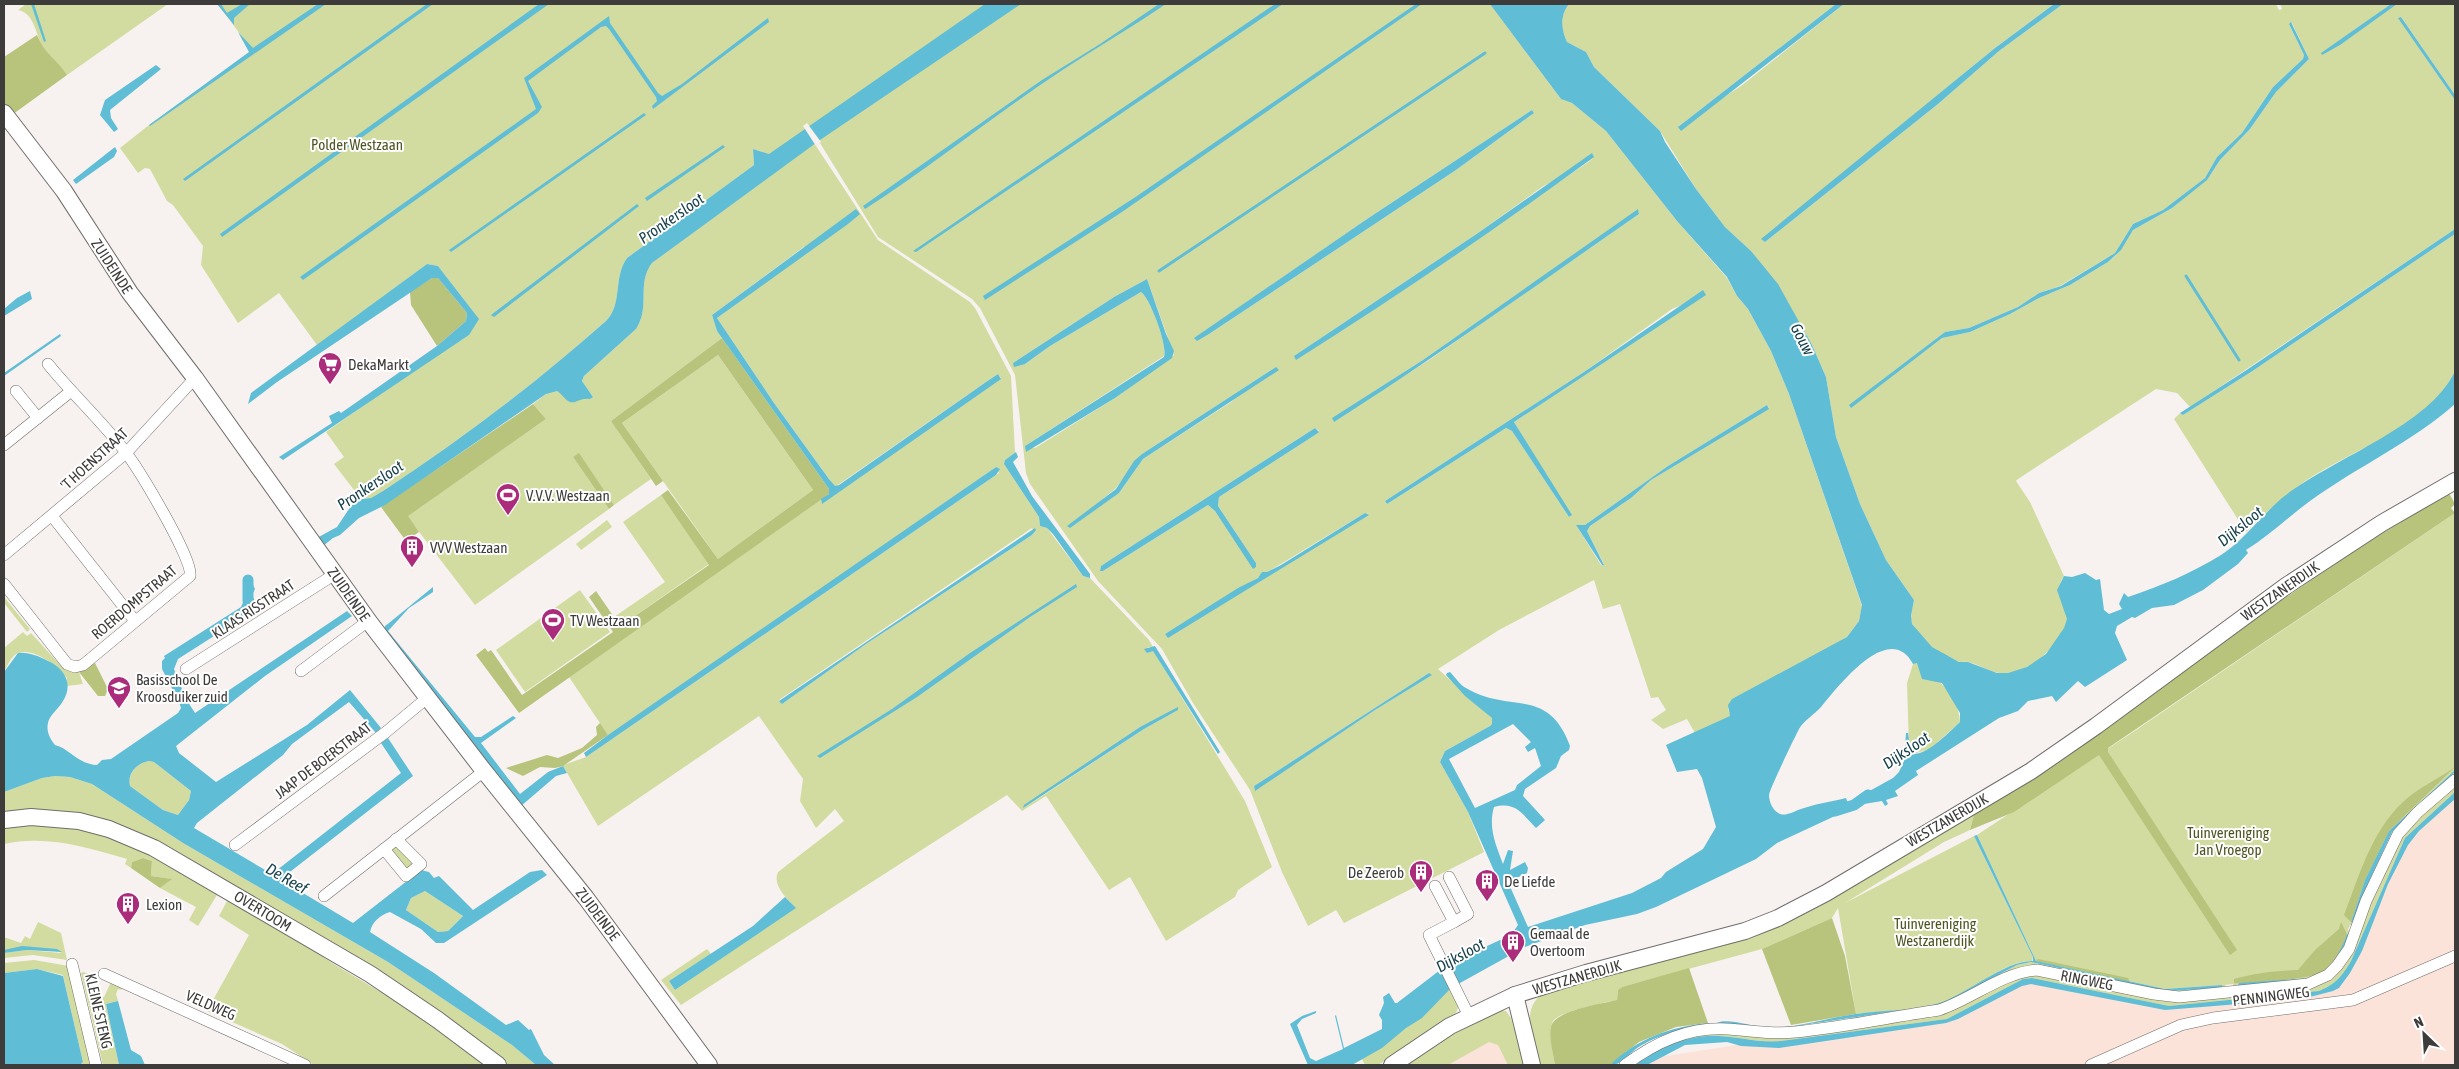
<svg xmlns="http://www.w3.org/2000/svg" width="2459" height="1069" font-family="'Asap Condensed',sans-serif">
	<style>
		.industrial { fill: #fbe3d9 }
		.green { fill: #d2dca0; fill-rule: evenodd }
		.forest { fill: #b8c37b }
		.water { fill: #5fbdd6; fill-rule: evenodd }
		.pier { fill: #f7f2ef }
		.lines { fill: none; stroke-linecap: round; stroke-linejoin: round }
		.stream { stroke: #5fbdd6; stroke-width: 3 }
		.canal { stroke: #5fbdd6; stroke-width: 11 }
		.street-casing { stroke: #716d6a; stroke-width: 12 }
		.secondary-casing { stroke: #716d6a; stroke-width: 18 }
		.street { stroke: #fff; stroke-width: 11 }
		.secondary { stroke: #fff; stroke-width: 16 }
		.labels { text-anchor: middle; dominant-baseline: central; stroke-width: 4; stroke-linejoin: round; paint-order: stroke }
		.park-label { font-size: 15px; fill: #4f5521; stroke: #fff }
		.street-label { font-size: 15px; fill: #3e3c3a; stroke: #fff }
		.poi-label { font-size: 15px; fill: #3e3c3a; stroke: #fff; text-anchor: start }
		.water-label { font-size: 16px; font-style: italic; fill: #17414c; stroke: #fff }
	</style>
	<rect width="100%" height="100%" fill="#f7f2ef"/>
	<g class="industrial">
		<path d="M 2455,790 L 2455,1065 L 1629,1065 L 1634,1061 L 1801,1035 L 2032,973 L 2152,995 L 2328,982 L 2404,830 Z"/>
		<path d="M 1538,1019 L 1547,1065 L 1438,1065 Z"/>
	</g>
	<g class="green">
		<path d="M 26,4 L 168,4 L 67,75 C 60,65 51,60 45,52 C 36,39 36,13 18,10 Z"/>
		<path d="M 218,4 L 1519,4 L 1500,17 L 1561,99 L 1572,103 L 1606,131 L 1677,221 L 1727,278 L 1737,296 L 1748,309 L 1771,351 L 1789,394 L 1862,606 L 1859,621 L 1847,637 L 1728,709 L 1731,716 L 1695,733 L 1687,719 L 1663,729 L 1651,720 L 1666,710 L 1658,697 L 1651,698 L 1620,604 L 1603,609 L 1594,580 L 1499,630 L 1438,669 L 1492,718 L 1492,724 L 1490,726 L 1445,751 L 1440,762 L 1468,812 L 1484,852 L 1344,923 L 1336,910 L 1308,926 L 1282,872 L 1250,790 L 1193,703 L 1162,649 L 1098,581 L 1030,484 L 1026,473 L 1015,375 L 980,308 L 972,299 L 878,237 L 820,143 L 816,146 L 878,240 L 970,302 L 975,308 L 1011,376 L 1015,453 L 1005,460 L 1004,464 L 1039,517 L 1040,526 L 1047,528 L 1083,576 L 1090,578 L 1149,640 L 1153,647 L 1148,647 L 1147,653 L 1153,650 L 1245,801 L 1272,867 L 1238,890 L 1235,897 L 1166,941 L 1130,877 L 1109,890 L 1046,796 L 1022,811 L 1007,795 L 681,1005 L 661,980 L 707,949 L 711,954 L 669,981 L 675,990 L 795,908 C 787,898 772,886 778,872 L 844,821 L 835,809 L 816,828 L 800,801 L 803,779 L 759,716 L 598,826 L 563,766 L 555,768 L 586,757 L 996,475 L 999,473 L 996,467 L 615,733 L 608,735 L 569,677 L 821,499 L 822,503 L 1001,378 L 998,374 L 986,382 L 835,487 L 774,403 L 717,318 L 793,262 L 805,246 L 712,315 L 717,331 L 722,338 L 611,421 L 651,479 L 614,505 L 579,454 L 573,457 L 609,509 L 475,605 L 407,516 L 546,419 L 533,404 C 539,400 546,392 554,391 C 562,390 577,400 593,397 L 582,381 L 584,376 L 636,329 C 651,306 636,284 652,263 L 790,161 L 753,149 L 754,165 L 627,258 C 613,277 623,304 606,321 C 536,383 461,440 383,491 L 371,498 L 361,499 L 334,464 L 344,457 L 326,432 L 423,364 L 469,335 L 475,314 L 438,266 L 427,264 L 317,345 L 279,293 L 238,323 L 201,265 L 203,246 L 173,205 L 167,201 L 150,169 L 145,168 L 138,173 L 120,148 L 149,125 L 253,52 ZM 1532,110 L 1534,113 L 1456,170 L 1209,334 L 1197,340 L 1195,338 L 1367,219 ZM 1594,158 L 1344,329 L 1294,356 L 1478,233 L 1542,187 ZM 1638,210 L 1639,214 L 1429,360 L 1334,421 L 1333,418 L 1423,360 ZM 1147,279 L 1174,355 L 1115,398 L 1035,448 L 1025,446 L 1164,356 C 1168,346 1150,298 1141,292 L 1050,346 L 1025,364 L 1013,363 L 1114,297 ZM 1705,295 L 1514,422 L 1571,516 L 1569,517 L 1512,431 L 1506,428 L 1387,504 L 1385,501 L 1584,372 L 1672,309 ZM 1276,367 L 1231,402 L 1143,459 L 1119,493 L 1093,507 L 1116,488 L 1142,454 ZM 1767,405 L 1769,408 L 1651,480 L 1631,498 L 1590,526 L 1587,531 L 1604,564 L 1601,565 L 1576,525 L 1585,525 L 1668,466 ZM 1315,428 L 1319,431 L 1315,435 L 1219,497 L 1218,506 L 1256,563 L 1254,568 L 1215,511 L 1208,505 L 1103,571 L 1100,571 L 1101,566 L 1113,558 ZM 1365,513 L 1368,515 L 1168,637 L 1165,634 ZM 1032,528 L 1034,532 L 1032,535 L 866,644 L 782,704 L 779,700 ZM 1429,673 L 1431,675 L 1375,710 L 1255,790 L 1254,786 ZM 1178,710 L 1144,729 L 1024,808 L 1140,727 Z"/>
		<path d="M 1569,4 L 1836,4 L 1678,127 L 1741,86 L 1844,4 L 2054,4 L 1995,48 L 1762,239 L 1765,242 L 1938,104 L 1999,51 L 2063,4 L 2276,4 L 2279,10 L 2282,9 L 2280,4 L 2391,4 L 2321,54 L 2397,4 L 2455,4 L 2455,95 L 2401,17 L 2399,18 L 2455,100 L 2455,229 L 2190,407 L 2177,393 L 2156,389 L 2018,479 L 2016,481 L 2030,502 L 2064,576 C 2052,592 2067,602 2067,619 C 2066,630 2053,647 2045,654 C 2035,663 2022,672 2008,673 C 1993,675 1982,665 1968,662 C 1964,661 1961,663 1957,661 C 1941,654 1914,639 1911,619 C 1911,613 1913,606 1914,600 L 1886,560 L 1860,504 L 1836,437 L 1826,377 L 1812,345 L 1751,251 L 1725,227 L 1696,189 L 1660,131 L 1594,67 L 1586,52 L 1567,42 C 1561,29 1560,15 1569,4 ZM 2292,23 L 2309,59 L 2276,92 L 2250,129 L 2220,160 L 2211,174 L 2172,208 L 2133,230 L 2115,256 L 2108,262 L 2070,285 L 2039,298 L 2010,314 L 1970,332 L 1942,338 L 1849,406 L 1945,332 L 1969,328 L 2018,307 L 2039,293 L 2060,286 L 2115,253 L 2133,224 L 2163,210 L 2205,178 L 2217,157 L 2242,133 L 2273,87 L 2303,59 L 2304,55 L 2289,24 Z"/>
		<path d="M 2455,234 L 2455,371 C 2431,424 2357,448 2310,478 C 2287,493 2266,512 2246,532 L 2174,419 L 2180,413 L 2183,415 L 2251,372 Z"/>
		<path d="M 718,355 L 813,490 L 718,559 L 622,423 Z"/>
		<path d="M 661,495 L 709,564 L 622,625 L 614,617 L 665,582 L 623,522 Z"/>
		<path d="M 2455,513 L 2455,770 L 2389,831 L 2365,880 L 2351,922 L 2352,923 L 2392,832 L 2449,777 L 2455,772 L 2455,776 C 2435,792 2412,810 2397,832 C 2377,859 2366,895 2354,926 L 2350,925 L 2348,930 L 2351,932 C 2329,995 2290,982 2234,989 L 2233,984 L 2225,985 L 2225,990 L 2171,994 L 2042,967 C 2002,968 1971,997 1933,1009 L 1787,1031 L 1763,1032 L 1715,1026 L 1715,1024 C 1736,1022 1756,1030 1777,1029 L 1937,1006 L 1965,994 L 2017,965 L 2031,962 L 2161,991 L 2223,988 L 2222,985 L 2165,989 L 2036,961 L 1977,835 L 2136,730 ZM 2348,933 L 2339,957 L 2320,976 L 2306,980 L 2237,986 L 2239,983 L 2309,978 C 2339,969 2334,953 2348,933 Z"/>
		<path d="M 607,520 L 612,527 L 581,550 L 576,544 Z"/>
		<path d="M 580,590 L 610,632 L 525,692 L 496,650 Z"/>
		<path d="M 4,597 L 30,629 L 27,632 L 4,603 Z"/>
		<path d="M 23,632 L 27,636 L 31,633 L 62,667 L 79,672 L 83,684 L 67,686 L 67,678 C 60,667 33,647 18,653 C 12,655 7,666 4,672 L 4,648 Z"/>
		<path d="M 1917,662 C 1936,678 1959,695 1960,722 L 1930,749 L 1913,754 L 1909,749 L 1907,683 L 1913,664 Z"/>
		<path d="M 149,761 L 154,762 L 191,791 L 189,800 L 178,815 L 163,810 L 130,786 C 127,773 137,763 149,761 Z"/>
		<path d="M 55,776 L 70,777 L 92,784 L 183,843 L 388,962 L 512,1045 L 536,1065 L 505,1065 L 135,834 L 4,815 L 4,792 L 42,778 Z"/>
		<path d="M 2455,783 L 2455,792 L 2405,838 L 2351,961 C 2342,976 2336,984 2319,991 L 2169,1006 L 2032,978 L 2023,979 L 1947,1019 L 1781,1041 C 1760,1043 1740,1037 1719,1036 C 1693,1034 1656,1048 1636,1065 L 1629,1065 L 1667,1041 L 1718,1032 L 1762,1037 L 1935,1014 L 2024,973 L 2149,996 L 2328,979 L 2399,838 Z"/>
		<path d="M 1976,807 L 1970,830 L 1944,842 L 1845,903 L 1974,836 L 2033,957 L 2032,961 C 2006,959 1965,997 1936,1004 C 1910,1011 1882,1011 1856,1014 L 1838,908 L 1832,918 L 1762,949 L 1622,987 L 1618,990 L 1617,1000 C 1605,1003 1556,1011 1552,1023 C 1549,1036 1553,1053 1555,1065 L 1539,1065 C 1534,1044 1520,1011 1541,995 L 1736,939 Z"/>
		<path d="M 4,824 C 29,825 56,823 81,826 C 116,830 194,869 217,895 L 198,926 L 189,920 L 196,907 L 160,888 L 171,879 L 151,876 L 152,861 L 143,858 L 132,862 L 131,868 L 125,864 L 127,859 C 85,847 47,835 4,844 Z"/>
		<path d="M 398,845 L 418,864 L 406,873 L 390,852 Z"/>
		<path d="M 425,891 L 463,916 L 448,931 L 438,932 L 406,910 L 411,898 Z"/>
		<path d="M 236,900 L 337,966 L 406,1007 L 486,1065 L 314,1065 L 282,1044 L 207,1011 L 249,935 L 219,916 L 227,901 Z"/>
		<path d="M 38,922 L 61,933 L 67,960 L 33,955 L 4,958 L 4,953 L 27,950 L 61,953 L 57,949 L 4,950 L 4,937 L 21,943 L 25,936 L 30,939 Z"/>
		<path d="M 34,960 L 69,966 L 92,1065 L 80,1065 L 83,1062 L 63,975 L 37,969 L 4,973 L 4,963 Z"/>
		<path d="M 83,972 L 94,975 L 88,991 L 104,997 L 111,982 L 123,987 L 121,990 L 118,989 L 116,994 L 118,1001 L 106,1004 L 119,1065 L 103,1065 L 81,973 Z"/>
		<path d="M 1451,988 C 1459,1000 1462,1008 1451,1019 L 1378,1065 L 1365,1065 L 1362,1059 L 1406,1028 Z"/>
		<path d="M 1494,1009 L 1506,1011 L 1511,1018 L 1524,1065 L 1508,1065 L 1498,1045 L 1489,1042 L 1448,1065 L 1399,1065 Z"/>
	</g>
	<g class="forest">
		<path d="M 37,35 C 45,55 56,58 67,75 L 9,117 L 4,110 L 4,57 Z"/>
		<path d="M 432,278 L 438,278 L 467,313 L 466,321 L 437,346 L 411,305 L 410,292 Z"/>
		<path d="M 722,338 L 829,489 L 829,494 L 519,713 L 476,655 L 485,648 L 488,652 L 491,650 L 522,695 L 613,632 L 589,597 L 596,591 L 618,623 L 622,625 L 709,565 L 661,495 L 668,490 L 718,559 L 813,490 L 718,355 L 622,423 L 663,481 L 656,486 L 615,427 L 611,421 Z"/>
		<path d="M 533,404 L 546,419 L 408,516 L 419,532 L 406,541 L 381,507 Z"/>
		<path d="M 579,453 L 614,505 L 609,509 L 573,457 Z"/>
		<path d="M 2449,493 L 2455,504 L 2451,508 L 2455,513 L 2108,748 L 2108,752 L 2237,950 L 2230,955 L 2099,755 L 2014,812 L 1970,830 L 1976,807 L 2366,543 Z"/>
		<path d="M 95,663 L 108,689 L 105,696 L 98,696 L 79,672 Z"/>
		<path d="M 600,723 L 608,735 L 563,766 L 555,768 L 540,767 L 523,776 L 506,768 L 547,755 L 558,758 L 582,748 L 597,735 L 596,727 Z"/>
		<path d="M 2455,767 L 2389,831 L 2365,880 L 2351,922 L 2344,915 C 2360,874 2373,825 2410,796 C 2424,785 2441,777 2455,767 Z"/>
		<path d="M 143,858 L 152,861 L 151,876 L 172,879 L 160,888 L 131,868 L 132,862 Z"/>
		<path d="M 1832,918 L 1845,956 L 1856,1014 L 1791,1025 L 1762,949 Z"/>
		<path d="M 2341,922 L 2347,934 C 2343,946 2337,963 2326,971 C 2315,978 2247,986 2234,983 L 2234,979 C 2255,973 2276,971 2298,970 L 2315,950 L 2339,929 Z"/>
		<path d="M 2038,959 L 2128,978 L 2130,982 L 2036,961 Z"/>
		<path d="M 1689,968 L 1708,1023 L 1676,1027 L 1639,1042 L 1610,1065 L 1555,1065 C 1553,1053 1549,1039 1551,1027 C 1554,1010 1602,1004 1617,1000 L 1618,990 L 1622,987 Z"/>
	</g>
	<g class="water">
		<path d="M 31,4 L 34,4 L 46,41 L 44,42 Z"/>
		<path d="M 217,4 L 221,4 L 227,13 L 242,4 L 250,4 L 234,18 L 234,25 Z"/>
		<path d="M 318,4 L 326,4 L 150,126 L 149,125 L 249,52 L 238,32 L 253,48 Z"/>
		<path d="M 427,4 L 433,4 L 185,181 L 183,179 Z"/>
		<path d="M 539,4 L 549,4 L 222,237 L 220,234 Z"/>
		<path d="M 985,4 L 1021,4 L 820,140 L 652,263 C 636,284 651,306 636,329 L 584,376 L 582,381 L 593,397 L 590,399 C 581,397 575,404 570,402 C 566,401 562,394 557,391 L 546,394 L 385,505 L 359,518 L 340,535 L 333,538 L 318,550 L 315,539 L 337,527 L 351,506 L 361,499 L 371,498 L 383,491 C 461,440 536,383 606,321 C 623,304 613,277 627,258 L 754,165 L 753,149 L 769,154 Z"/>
		<path d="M 1159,4 L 1166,4 C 1132,27 1096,48 1061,71 C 994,115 932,166 865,209 L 863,206 L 1042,80 L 1100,44 Z"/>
		<path d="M 1275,4 L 1283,4 L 916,252 L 913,251 Z"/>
		<path d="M 1416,4 L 1422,4 L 1119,214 L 985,300 L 983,296 L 1137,196 Z"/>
		<path d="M 1490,4 L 1569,4 C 1560,15 1561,29 1567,42 L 1586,52 L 1594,67 L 1660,131 L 1665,142 L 1696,189 L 1725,227 L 1751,251 L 1778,284 L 1812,345 L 1826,377 L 1836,437 L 1860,504 L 1886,560 L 1914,600 L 1911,616 L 1912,624 L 1932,647 L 1959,662 L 1968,662 L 1997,673 L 2008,673 L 2027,667 L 2046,654 L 2064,628 L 2067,619 L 2057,590 L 2064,576 L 2072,577 L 2085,573 L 2096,580 L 2100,579 L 2104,610 L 2109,614 L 2122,609 L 2119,604 L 2124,593 L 2128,597 C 2161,586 2192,573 2221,555 C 2242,542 2263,514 2282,498 C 2332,458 2429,427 2455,371 L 2455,404 C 2412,442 2357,467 2310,501 C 2288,517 2269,536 2246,550 L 2248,553 L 2238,564 L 2203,590 L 2174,605 L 2152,608 L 2135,618 L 2132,617 L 2117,626 L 2115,633 L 2127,660 L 2085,687 L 2078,681 L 2056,702 L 2052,696 L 2028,701 L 2018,711 L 1999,718 L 1916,771 L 1918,775 L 1895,791 L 1898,796 L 1886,800 L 1888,804 L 1885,806 L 1882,801 L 1858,805 L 1855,799 L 1893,778 L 1899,772 L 1904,761 L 1906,733 L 1908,733 L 1911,753 C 1924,759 1950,731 1960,722 L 1960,713 L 1942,683 L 1922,679 L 1917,663 L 1913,664 C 1889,619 1837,688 1821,707 C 1814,715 1804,720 1799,729 C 1795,737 1770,788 1769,795 C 1769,802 1773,811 1780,814 C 1786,816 1793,812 1798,810 C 1814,804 1830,802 1846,798 L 1850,809 L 1777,843 L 1756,859 L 1656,907 L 1637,914 L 1585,925 L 1525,947 L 1451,988 L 1422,1018 L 1406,1028 L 1382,1048 L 1352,1065 L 1308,1065 L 1290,1024 L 1302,1016 L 1316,1011 L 1316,1013 L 1302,1019 L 1297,1025 L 1310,1058 L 1316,1061 L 1343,1049 L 1335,1016 L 1336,1015 L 1344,1048 L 1382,1029 L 1382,1020 L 1379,1015 L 1384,1003 L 1383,997 L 1389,993 L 1395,1003 L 1397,1003 L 1448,964 L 1511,935 L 1518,925 L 1468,812 L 1440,762 L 1445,751 L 1490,726 L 1492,724 L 1492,718 L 1465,696 L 1446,675 L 1447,673 L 1450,672 C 1455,677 1460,685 1466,688 C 1509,714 1548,686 1570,746 L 1569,750 L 1561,756 L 1556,768 L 1525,789 L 1523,796 L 1545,820 L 1536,828 C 1522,814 1516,801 1494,807 C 1488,828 1496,845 1503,864 L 1508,850 L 1513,851 L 1510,870 L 1525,862 L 1528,868 L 1527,873 L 1508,882 L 1528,927 L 1632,893 L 1661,878 L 1666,872 L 1703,849 L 1716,827 L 1702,778 L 1697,769 L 1677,772 L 1666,745 L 1730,716 L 1728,705 L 1732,699 L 1847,637 L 1859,621 L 1862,605 L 1789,394 L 1771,351 L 1748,309 L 1737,296 L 1727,277 L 1677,221 L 1606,131 L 1572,103 L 1561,99 ZM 1513,724 L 1531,742 L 1525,747 L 1528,752 L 1535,748 L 1541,766 L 1517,785 L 1515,790 L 1475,808 L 1449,759 Z"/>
		<path d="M 1836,4 L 1844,4 L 1681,131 L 1678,127 Z"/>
		<path d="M 2054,4 L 2063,4 L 1999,51 L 1938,104 L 1765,242 L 1761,239 L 1995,48 Z"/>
		<path d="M 2391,4 L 2397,4 L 2340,45 L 2322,55 L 2321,53 Z"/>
		<path d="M 609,16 L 610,23 L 658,93 L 662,96 L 682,84 L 768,18 L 769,22 L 653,109 L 652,106 L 657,101 L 656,97 L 609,29 L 606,26 L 601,27 L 528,81 L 542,107 L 538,113 L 303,280 L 300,277 L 536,109 L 524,78 Z"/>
		<path d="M 2401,17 L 2455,95 L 2455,100 L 2398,18 Z"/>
		<path d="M 2291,22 L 2309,59 L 2276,92 L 2250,129 L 2220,160 L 2207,180 L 2172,208 L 2133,230 L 2121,250 L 2108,262 L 2070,285 L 2039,298 L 2010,314 L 1970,332 L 1942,338 L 1851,408 L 1849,405 L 1945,332 L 1969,328 L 2018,307 L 2039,293 L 2061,286 L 2115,253 L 2133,224 L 2163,210 L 2205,178 L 2217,157 L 2242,133 L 2273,87 L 2303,59 L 2304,55 L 2289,24 Z"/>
		<path d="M 156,65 L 161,69 L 110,110 L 111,118 L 118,129 L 114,132 L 100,115 L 105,100 Z"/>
		<path d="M 1532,110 L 1534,113 L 1456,170 L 1209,334 L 1197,341 L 1194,338 L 1367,219 Z"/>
		<path d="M 644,113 L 646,115 L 451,252 L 449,250 Z"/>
		<path d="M 723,145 L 725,147 L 647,201 L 645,198 Z"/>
		<path d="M 115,147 L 117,151 L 114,157 L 76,184 L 73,180 Z"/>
		<path d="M 1592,153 L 1594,157 C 1497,228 1398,296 1296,360 L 1294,356 L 1478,233 Z"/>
		<path d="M 637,204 L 639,206 L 494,317 L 491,315 Z"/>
		<path d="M 856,209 L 860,214 L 848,224 L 717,318 L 774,403 L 829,479 L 835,486 L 839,485 L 986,382 L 998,374 L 1001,379 L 822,504 L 821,499 L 829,494 L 829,489 L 717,331 L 712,315 Z"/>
		<path d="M 1638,209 L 1639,214 C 1538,284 1438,356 1334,422 L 1332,418 L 1423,360 Z"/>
		<path d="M 2455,229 L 2455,234 L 2251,372 L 2183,415 L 2180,413 L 2245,371 Z"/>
		<path d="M 427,264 L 438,266 L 479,319 L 469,335 L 283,460 L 279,457 L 332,423 L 329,416 L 339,411 L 341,413 L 437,346 L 466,321 L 467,313 L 438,278 L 432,278 L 277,382 L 248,404 L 251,393 Z"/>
		<path d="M 1147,279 L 1166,334 L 1174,351 L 1172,358 L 1115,398 L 1026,452 L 1025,446 L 1164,357 C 1168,346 1150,298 1141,292 L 1050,346 L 1025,364 L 1014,367 L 1013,363 L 1114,297 Z"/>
		<path d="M 1703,290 L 1706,295 L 1514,422 L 1572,515 L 1569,517 L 1512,431 L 1506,428 L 1387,504 L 1385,501 L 1584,372 Z"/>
		<path d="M 30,291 L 32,299 L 4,316 L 4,309 L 17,298 Z"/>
		<path d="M 60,334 L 61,336 L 4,376 L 4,373 Z"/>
		<path d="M 1276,367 L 1279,370 L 1143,459 L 1119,493 L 1070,528 L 1067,526 L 1116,489 L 1134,461 L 1142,454 Z"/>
		<path d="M 1767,405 L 1769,409 L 1651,480 L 1631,498 L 1590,526 L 1587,531 L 1604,565 L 1602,565 L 1576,525 L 1585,525 L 1668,466 Z"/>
		<path d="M 1315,428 L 1319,432 L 1315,435 L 1219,497 L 1218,506 L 1256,563 L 1256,567 L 1253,569 L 1215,511 L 1208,505 L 1103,571 L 1100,571 L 1101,566 L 1113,558 Z"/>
		<path d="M 1016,452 L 1018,457 L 1013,462 L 1032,496 L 1090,574 L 1090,578 L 1083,576 L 1053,534 L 1047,528 L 1040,526 L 1039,517 L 1004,464 L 1005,460 Z"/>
		<path d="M 996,467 L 1000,469 L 996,475 L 586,757 L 584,753 L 608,735 Z"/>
		<path d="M 1365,513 L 1369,515 L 1168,638 L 1165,634 L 1238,588 L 1258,578 L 1262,572 L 1267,572 L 1281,565 Z"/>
		<path d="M 1035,528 L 1036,530 L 1032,535 L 866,644 L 782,704 L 779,701 Z"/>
		<path d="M 249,576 L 255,589 L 252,595 L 258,608 L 178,659 L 174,669 L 186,699 L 195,713 L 347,611 L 352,616 L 265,676 L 176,746 L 179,753 L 216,782 L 307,725 L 350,690 L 381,728 L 376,733 L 349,702 L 292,744 L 283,755 L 197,823 L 194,828 L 272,874 L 401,773 L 381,743 L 388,738 L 413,776 L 286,875 L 298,890 L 353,923 L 421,870 L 429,872 L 434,878 L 439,876 L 473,910 L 530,872 L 542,870 L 547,875 L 444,943 L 436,943 L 421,929 L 390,912 C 380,915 372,922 370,932 L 434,973 L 506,1025 L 518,1020 L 529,1030 L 531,1029 L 544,1055 L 555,1065 L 536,1065 L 512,1045 L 388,962 L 183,843 L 92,784 L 70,777 L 55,776 L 42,778 L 4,792 L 4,672 L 18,653 C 29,652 38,656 48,661 C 64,668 74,684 63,701 C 59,708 49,716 48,723 C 46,731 50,739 55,745 C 69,748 77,764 97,765 L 102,760 L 111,759 L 178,713 L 181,708 L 179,702 L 162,669 L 162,661 L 165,658 L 164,656 L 241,607 L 249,589 ZM 149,761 L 154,762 L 191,791 L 189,800 L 178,815 L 163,810 L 130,786 C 127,773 137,763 149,761 ZM 425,891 L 463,916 L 448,931 L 438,932 L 406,910 L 411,898 Z"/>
		<path d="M 1076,584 L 1077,587 L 1030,617 L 917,697 L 820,758 L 817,756 L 892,709 L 970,653 Z"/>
		<path d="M 433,587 L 433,592 L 409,608 L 388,631 L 475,737 L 481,737 L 513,716 L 516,718 L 481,743 L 520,794 L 548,772 L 563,766 L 567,773 L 556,776 L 521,806 L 385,632 L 385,626 L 389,623 Z"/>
		<path d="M 1155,646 L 1220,752 L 1218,754 L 1153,651 L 1147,653 L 1144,649 Z"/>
		<path d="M 1429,673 L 1432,675 L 1375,710 L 1255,791 L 1254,786 Z"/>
		<path d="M 1178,707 L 1178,710 L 1144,729 L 1023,808 L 1024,805 L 1140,727 Z"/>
		<path d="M 2455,770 L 2455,772 L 2392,832 L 2366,888 L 2352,923 L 2351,922 L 2365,880 L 2389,831 Z"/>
		<path d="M 2455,792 L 2455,799 L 2419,831 L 2408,845 L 2388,884 L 2362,951 L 2350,973 L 2339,988 L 2333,991 L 2302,999 L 2165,1010 L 2031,984 L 2022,986 L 1958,1019 L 1946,1023 L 1779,1048 L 1741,1046 L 1727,1042 L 1685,1045 L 1647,1065 L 1636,1065 C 1656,1047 1692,1034 1719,1036 C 1740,1037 1759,1043 1781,1041 L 1947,1019 L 2023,979 L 2032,978 L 2169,1006 L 2319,991 C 2336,984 2342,976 2351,961 L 2405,838 Z"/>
		<path d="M 1977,835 L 2036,961 L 2165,989 L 2222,985 L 2223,988 L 2166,991 L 2031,962 L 2017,965 L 1943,1004 L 1777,1029 L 1717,1023 C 1726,1017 1758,1028 1772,1028 C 1800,1027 1828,1018 1856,1014 C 1882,1010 1910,1011 1936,1004 C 1965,996 2005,960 2033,961 L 2033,957 L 1974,836 Z"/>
		<path d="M 785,897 L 796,908 L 675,990 L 669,981 L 753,926 Z"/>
		<path d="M 2347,934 L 2349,935 C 2333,977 2316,979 2275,983 C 2263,984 2249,988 2237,986 L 2239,983 L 2309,978 C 2331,971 2339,955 2347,934 Z"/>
		<path d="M 22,946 L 57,949 L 62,952 L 27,950 L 4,953 L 4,950 Z"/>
		<path d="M 37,969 L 63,976 L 83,1062 L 80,1065 L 4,1065 L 4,973 Z"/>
		<path d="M 118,1001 L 131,1050 L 141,1056 L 145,1065 L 119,1065 L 106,1004 Z"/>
		<path d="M 1709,1023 L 1709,1025 C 1685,1028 1663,1033 1642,1045 C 1630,1051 1624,1065 1610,1065 C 1639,1038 1669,1027 1709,1023 Z"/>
	</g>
	<path class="pier" d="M 807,123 L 821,142 L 816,146 L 803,126 Z"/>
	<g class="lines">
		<g class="stream">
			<path d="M 1159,271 L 1485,53"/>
			<path d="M 2186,276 L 2239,360"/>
		</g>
		<g class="canal">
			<path d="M 248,580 L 248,601"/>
			<path d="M 1835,811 L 1854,805 L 1868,795"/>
		</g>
		<g class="street-casing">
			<g id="street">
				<path d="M 16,391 L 38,418"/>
				<path d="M 4,445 L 70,392"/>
				<path d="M 52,516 L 135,621"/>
				<path d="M 4,555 L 126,453 L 195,378"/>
				<path d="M 4,584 L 67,664 L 75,667 L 83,665 L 190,576 C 194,560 139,470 127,454 C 103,422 73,395 48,364"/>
				<path d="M 186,669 L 335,574"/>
				<path d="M 301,671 L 368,621"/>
				<path d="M 235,845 L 386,732 L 427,698"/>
				<path d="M 384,849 L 406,876 L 421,864 L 396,839"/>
				<path d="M 1449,877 L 1468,914 L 1454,922"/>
				<path d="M 1435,886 L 1454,922 L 1429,935 L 1469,1016"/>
				<path d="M 324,896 L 484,771"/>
				<path d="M 72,964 L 96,1065"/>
				<path d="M 104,974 L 305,1065"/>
				<path d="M 1625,1065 C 1656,1042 1688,1027 1727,1029 C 1750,1030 1772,1035 1795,1032 C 1843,1027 1891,1017 1939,1010 C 1972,999 2001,973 2037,970 L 2154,994 L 2179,997 L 2308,984 L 2328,975 L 2337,966 L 2349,949 L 2366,901 L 2398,834 L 2418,812 L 2455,780"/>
				<path d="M 2091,1065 L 2181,1025 L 2213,1018 L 2353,1000 L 2455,956"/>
			</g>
		</g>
		<g class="secondary-casing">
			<g id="secondary">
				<path d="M 4,113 L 64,191 L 130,293 L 195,378 L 370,623 L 484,771 L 586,898 L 709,1065"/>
				<path d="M 4,820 L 31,817 L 79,821 L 109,829 L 154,848 L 370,974 L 438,1020 L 498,1065"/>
				<path d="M 1515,995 L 1532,1065"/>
				<path d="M 1392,1065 L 1450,1026 L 1515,995 L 1586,973 L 1745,931 L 1778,918 L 1826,893 L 2031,771 L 2096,726 L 2286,586 L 2382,523 L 2455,481"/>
			</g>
		</g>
		<use href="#street" class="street"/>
		<use href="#secondary" class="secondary"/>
	</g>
	<defs>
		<g id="supermarket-pin" transform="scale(1.25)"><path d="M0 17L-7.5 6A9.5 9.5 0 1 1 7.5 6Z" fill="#ab2c7a" stroke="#fff"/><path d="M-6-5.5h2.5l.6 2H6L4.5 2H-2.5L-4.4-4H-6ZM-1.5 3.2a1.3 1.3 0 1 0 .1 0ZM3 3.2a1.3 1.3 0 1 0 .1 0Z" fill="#fff"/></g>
		<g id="stadium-pin" transform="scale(1.25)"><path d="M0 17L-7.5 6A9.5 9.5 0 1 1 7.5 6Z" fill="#ab2c7a" stroke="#fff"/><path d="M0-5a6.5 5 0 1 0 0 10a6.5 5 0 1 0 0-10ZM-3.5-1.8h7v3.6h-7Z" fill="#fff"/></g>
		<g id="building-pin" transform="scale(1.25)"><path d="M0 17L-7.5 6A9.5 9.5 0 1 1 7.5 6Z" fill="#ab2c7a" stroke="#fff"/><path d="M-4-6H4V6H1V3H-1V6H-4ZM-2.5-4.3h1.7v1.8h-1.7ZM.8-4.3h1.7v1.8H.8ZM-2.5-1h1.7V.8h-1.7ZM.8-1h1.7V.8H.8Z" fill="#fff"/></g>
		<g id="school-pin" transform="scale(1.25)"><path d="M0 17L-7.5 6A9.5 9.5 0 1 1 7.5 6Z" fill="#ab2c7a" stroke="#fff"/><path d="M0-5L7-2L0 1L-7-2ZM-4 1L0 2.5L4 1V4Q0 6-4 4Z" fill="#fff"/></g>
	</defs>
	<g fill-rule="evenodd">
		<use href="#supermarket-pin" x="330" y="364"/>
		<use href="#stadium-pin" x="508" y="495"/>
		<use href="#building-pin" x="412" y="547"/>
		<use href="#stadium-pin" x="553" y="620"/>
		<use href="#school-pin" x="119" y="688"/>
		<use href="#building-pin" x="1421" y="872"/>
		<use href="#building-pin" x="1487" y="881"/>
		<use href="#building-pin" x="128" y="904"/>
		<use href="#building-pin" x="1513" y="942"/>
	</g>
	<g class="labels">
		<g class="park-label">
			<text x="357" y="144">Polder Westzaan</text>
			<text x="2228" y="832">Tuinvereniging<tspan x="2228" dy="17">Jan Vroegop</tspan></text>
			<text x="1935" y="923">Tuinvereniging<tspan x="1935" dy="17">Westzanerdijk</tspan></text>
		</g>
		<g class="street-label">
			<text transform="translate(112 266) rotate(57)">ZUIDEINDE</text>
			<text transform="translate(94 459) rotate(-42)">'T HOENSTRAAT</text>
			<text transform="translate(2280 591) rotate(-35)">WESTZANERDIJK</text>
			<text transform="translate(349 594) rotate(55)">ZUIDEINDE</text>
			<text transform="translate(134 602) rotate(-40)">ROERDOMPSTRAAT</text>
			<text transform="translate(253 609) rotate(-33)">KLAAS RISSTRAAT</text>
			<text transform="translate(323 760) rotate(-37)">JAAP DE BOERSTRAAT</text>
			<text transform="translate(1947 820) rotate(-30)">WESTZANERDIJK</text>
			<text transform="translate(263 911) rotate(31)">OVERTOOM</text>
			<text transform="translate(598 914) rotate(53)">ZUIDEINDE</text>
			<text transform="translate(1577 977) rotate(-16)">WESTZANERDIJK</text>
			<text transform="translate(2087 980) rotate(11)">RINGWEG</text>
			<text transform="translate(2271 996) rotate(-7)">PENNINGWEG</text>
			<text transform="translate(211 1005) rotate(24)">VELDWEG</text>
			<text transform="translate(99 1011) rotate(77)">KLEINE STENG</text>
		</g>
		<g class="poi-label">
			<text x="348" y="364">DekaMarkt</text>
			<text x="526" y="495">V.V.V. Westzaan</text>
			<text x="430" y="547">VVV Westzaan</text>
			<text x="570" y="620">TV Westzaan</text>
			<text x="136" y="679">Basisschool De<tspan x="136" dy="17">Kroosduiker zuid</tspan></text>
			<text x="1404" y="872" text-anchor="end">De Zeerob</text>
			<text x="1504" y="881">De Liefde</text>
			<text x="146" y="904">Lexion</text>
			<text x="1530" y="933">Gemaal de<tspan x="1530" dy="17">Overtoom</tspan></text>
		</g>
		<g class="water-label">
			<text transform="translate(671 218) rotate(-35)">Pronkersloot</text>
			<text transform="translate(1803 339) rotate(63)">Gouw</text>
			<text transform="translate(370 485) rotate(-34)">Pronkersloot</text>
			<text transform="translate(2240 526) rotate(-39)">Dijksloot</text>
			<text transform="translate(1906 750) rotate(-34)">Dijksloot</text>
			<text transform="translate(287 878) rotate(30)">De Reef</text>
			<text transform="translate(1460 955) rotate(-29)">Dijksloot</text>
		</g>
	</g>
	<rect width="2459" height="1069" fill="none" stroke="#3e3c3a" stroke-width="10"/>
	<g transform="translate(2424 1034) rotate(335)" stroke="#ffffff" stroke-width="4" paint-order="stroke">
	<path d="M0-4L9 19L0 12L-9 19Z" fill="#3e3c3a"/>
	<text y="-8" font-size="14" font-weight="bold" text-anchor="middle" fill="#3e3c3a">N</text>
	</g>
</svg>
